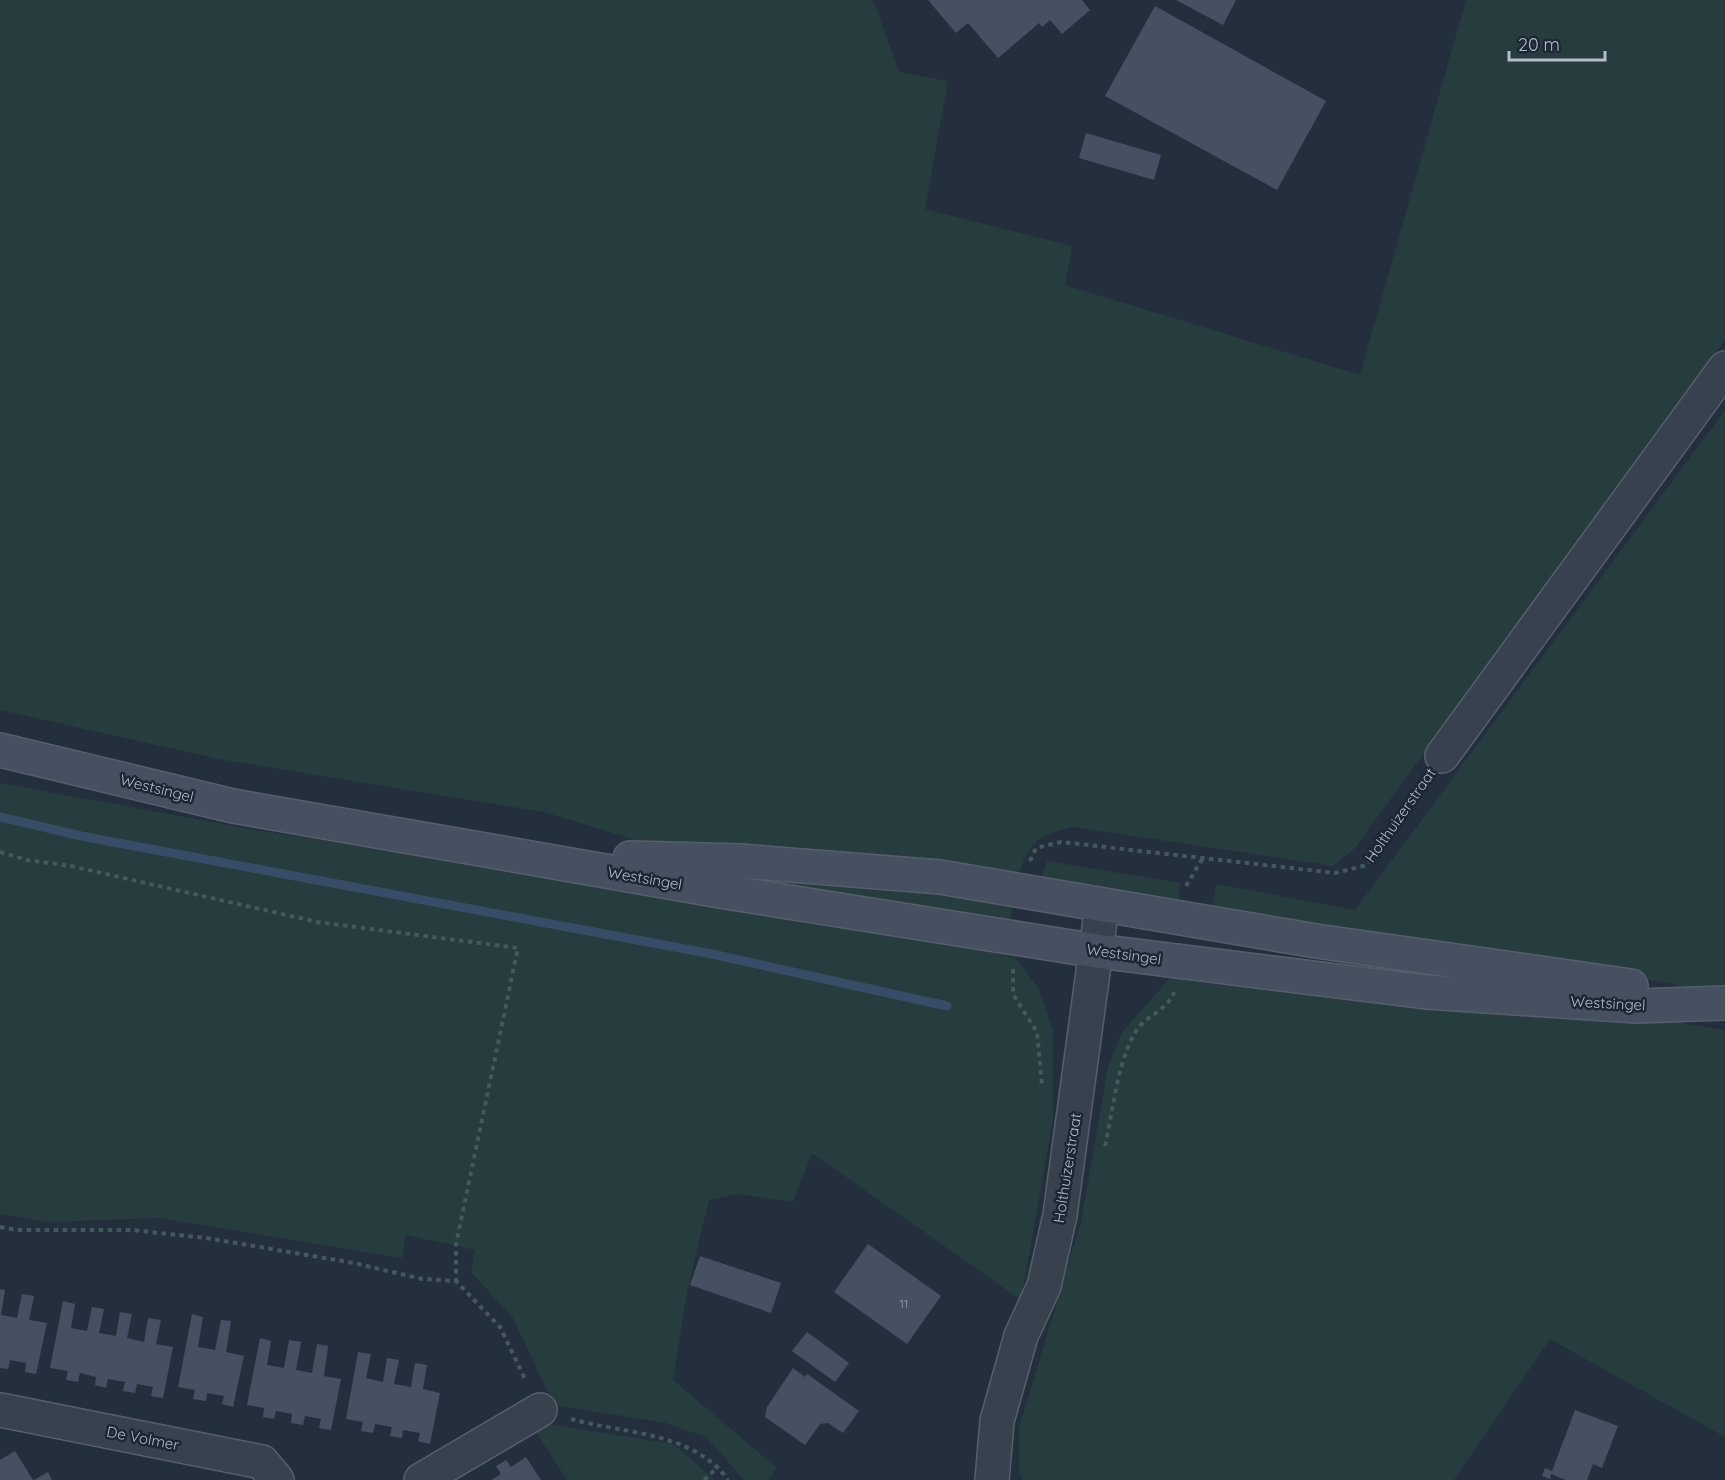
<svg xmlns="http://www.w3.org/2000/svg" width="1725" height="1480" font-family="Quicksand,sans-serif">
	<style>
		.green { fill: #263c3f }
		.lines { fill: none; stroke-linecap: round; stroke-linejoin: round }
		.stream { stroke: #394c67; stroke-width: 9 }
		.building { fill: #455162 }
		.street-casing { stroke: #565f6c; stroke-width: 36 }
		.secondary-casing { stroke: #565f6c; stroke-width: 36 }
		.path { stroke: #44595c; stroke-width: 4; stroke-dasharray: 4.5 4.5; stroke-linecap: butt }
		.street { stroke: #38414e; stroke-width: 33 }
		.secondary { stroke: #465061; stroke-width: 33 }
		.labels { text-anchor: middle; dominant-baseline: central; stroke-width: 5; stroke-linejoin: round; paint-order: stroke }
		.number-label { font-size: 12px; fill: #98a1af }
		.street-label { font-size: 15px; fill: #b4bcc9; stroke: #1d2633 }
	</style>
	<rect width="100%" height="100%" fill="#242f3e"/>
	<g class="green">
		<path d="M 0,0 L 873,0 L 899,72 L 948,81 L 925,209 L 1072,246 L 1065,285 L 1360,375 L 1466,0 L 1725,0 L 1725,340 L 1355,848 L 1333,866 L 1073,827 C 1034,836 1030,842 1017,879 L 669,850 L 544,812 L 224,760 L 0,710 Z"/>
		<path d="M 1725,410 L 1725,993 L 1561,965 L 1212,912 L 1216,884 L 1355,910 Z"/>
		<path d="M 0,783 L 261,831 L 647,889 L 957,944 L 1015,958 L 1039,989 L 1053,1031 L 1053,1120 L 1021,1300 L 812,1153 L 793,1202 L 738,1194 L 709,1200 L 687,1292 L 673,1380 L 777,1468 L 768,1480 L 744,1480 L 706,1437 L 666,1423 L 554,1405 L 513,1318 L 471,1272 L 475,1250 L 406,1235 L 402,1258 L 160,1218 L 50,1222 L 0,1214 Z"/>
		<path d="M 1047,861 L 1180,883 L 1178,908 L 1040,883 Z"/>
		<path d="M 704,872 L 1014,898 L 1009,927 Z"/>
		<path d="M 1171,977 L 1202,983 L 1427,1001 L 1603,1010 L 1725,1030 L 1725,1437 L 1550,1339 L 1454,1480 L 1023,1480 L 1019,1473 L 1019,1428 L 1081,1222 L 1108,1067 L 1122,1032 Z"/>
		<path d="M 529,1421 L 673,1444 L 715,1480 L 567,1480 Z"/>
	</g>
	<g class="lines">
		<path class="stream" d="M 0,817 L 81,836 L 712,954 L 947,1006"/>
	</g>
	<g class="building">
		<path d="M 928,0 L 1082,0 L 1090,10 L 1062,34 L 1050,20 L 1042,27 L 1039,23 L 998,58 L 968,23 L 956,33 Z"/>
		<path d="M 1176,0 L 1236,0 L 1223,25 Z"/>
		<path d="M 1155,6 L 1326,101 L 1277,190 L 1105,96 Z"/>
		<path d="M 1086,133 L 1161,155 L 1154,180 L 1079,158 Z"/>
		<path d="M 868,1244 L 941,1296 L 907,1344 L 834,1292 Z"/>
		<path d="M 700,1256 L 781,1283 L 771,1313 L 690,1285 Z"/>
		<path d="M 0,1289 L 5,1290 L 1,1315 L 17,1318 L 22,1294 L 34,1296 L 29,1320 L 47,1323 L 36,1374 L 25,1372 L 26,1363 L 10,1360 L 8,1369 L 0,1368 Z"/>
		<path d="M 63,1301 L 75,1304 L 71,1328 L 87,1331 L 92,1307 L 104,1309 L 99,1333 L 116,1336 L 120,1312 L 132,1314 L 127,1338 L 144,1342 L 148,1318 L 161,1320 L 156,1344 L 173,1347 L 163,1398 L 151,1396 L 153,1387 L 137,1384 L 135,1393 L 123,1391 L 125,1382 L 108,1379 L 106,1388 L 95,1385 L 96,1377 L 80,1373 L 78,1382 L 66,1380 L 68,1371 L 50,1368 Z"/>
		<path d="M 192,1314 L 203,1317 L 198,1347 L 215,1350 L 221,1320 L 231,1321 L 226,1352 L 244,1356 L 233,1407 L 222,1404 L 224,1396 L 207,1393 L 206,1401 L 193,1399 L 195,1390 L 178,1387 Z"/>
		<path d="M 807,1332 L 849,1363 L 835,1382 L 792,1351 Z"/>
		<path d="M 260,1338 L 271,1341 L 267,1365 L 284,1368 L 289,1340 L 301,1342 L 296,1370 L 312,1373 L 317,1344 L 328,1346 L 324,1376 L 341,1379 L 331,1430 L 319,1428 L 321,1419 L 305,1416 L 303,1425 L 291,1423 L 292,1414 L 276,1411 L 274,1419 L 263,1417 L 264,1408 L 247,1405 Z"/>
		<path d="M 358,1352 L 371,1354 L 366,1378 L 383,1382 L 387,1358 L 399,1360 L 394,1384 L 411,1387 L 415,1363 L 427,1365 L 423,1389 L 440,1393 L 430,1444 L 418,1441 L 420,1433 L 403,1430 L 402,1438 L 390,1436 L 392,1427 L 375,1424 L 373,1433 L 361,1431 L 363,1422 L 346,1419 Z"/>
		<path d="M 793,1368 L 805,1377 L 807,1374 L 859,1411 L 843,1433 L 828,1423 L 820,1424 L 805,1445 L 765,1417 L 767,1407 Z"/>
		<path d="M 1575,1410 L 1618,1426 L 1602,1468 L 1593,1464 L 1587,1480 L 1566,1480 L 1551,1474 L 1550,1479 L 1542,1476 L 1545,1468 L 1552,1471 Z"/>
		<path d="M 15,1451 L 33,1480 L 0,1480 L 0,1460 Z"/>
		<path d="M 526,1457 L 541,1480 L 491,1480 L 501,1474 L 496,1466 L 506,1460 L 511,1467 Z"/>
		<path d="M 48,1472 L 52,1480 L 34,1480 Z"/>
	</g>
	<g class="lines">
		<g class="street-casing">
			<g id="street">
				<path d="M 1442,756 L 1725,368"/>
				<path d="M 0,1410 L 262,1462 L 277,1480"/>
				<path d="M 421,1480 L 540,1410"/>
				<path d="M 992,1480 L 997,1421 L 1021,1336 L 1044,1286 L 1060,1215 L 1102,906"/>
			</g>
		</g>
		<g class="secondary-casing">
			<g id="secondary">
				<path d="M 0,750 L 233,806 L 720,891 L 1097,951 L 1426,992 L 1636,1006 L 1725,1003"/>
				<path d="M 630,858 L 741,861 L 940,877 L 1316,941 L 1631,986"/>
			</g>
		</g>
		<g class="path">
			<path d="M 0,852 L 27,860 L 71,866 L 317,922 L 518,948 L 456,1244 L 456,1281"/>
			<path d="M 1030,861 L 1036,848 L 1061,842 L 1335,873 L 1367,865 L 1424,783"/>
			<path d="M 1186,886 L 1204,856"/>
			<path d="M 1013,969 L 1013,994 L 1037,1032 L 1042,1085"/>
			<path d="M 1105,1146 C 1113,1112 1118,1054 1139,1027 C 1150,1014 1168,1009 1174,992"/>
			<path d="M 0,1227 L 16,1230 L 132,1230 L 206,1238 L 354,1263 L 422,1279 L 456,1281 L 500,1327 L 526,1381"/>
			<path d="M 571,1419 C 623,1434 693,1431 728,1480"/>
			<path d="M 704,1480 L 718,1467"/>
		</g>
		<use href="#street" class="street"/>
		<use href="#secondary" class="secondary"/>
	</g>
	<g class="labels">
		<g class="number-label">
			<text x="904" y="1303">11</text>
		</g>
		<g class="street-label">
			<text transform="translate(157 788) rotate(14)">Westsingel</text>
			<text transform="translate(1400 815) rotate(-55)">Holthuizerstraat</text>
			<text transform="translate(645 878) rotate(10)">Westsingel</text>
			<text transform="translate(1124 954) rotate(8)">Westsingel</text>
			<text transform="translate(1608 1003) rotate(3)">Westsingel</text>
			<text transform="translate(1067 1168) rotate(-81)">Holthuizerstraat</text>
			<text transform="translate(143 1438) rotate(11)">De Volmer</text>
		</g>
	</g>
	<path d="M1509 51v9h96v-9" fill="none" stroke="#b4bcc9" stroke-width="3"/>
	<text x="1518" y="51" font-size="18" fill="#b4bcc9" stroke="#1d2633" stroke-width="4.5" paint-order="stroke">20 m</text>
</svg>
